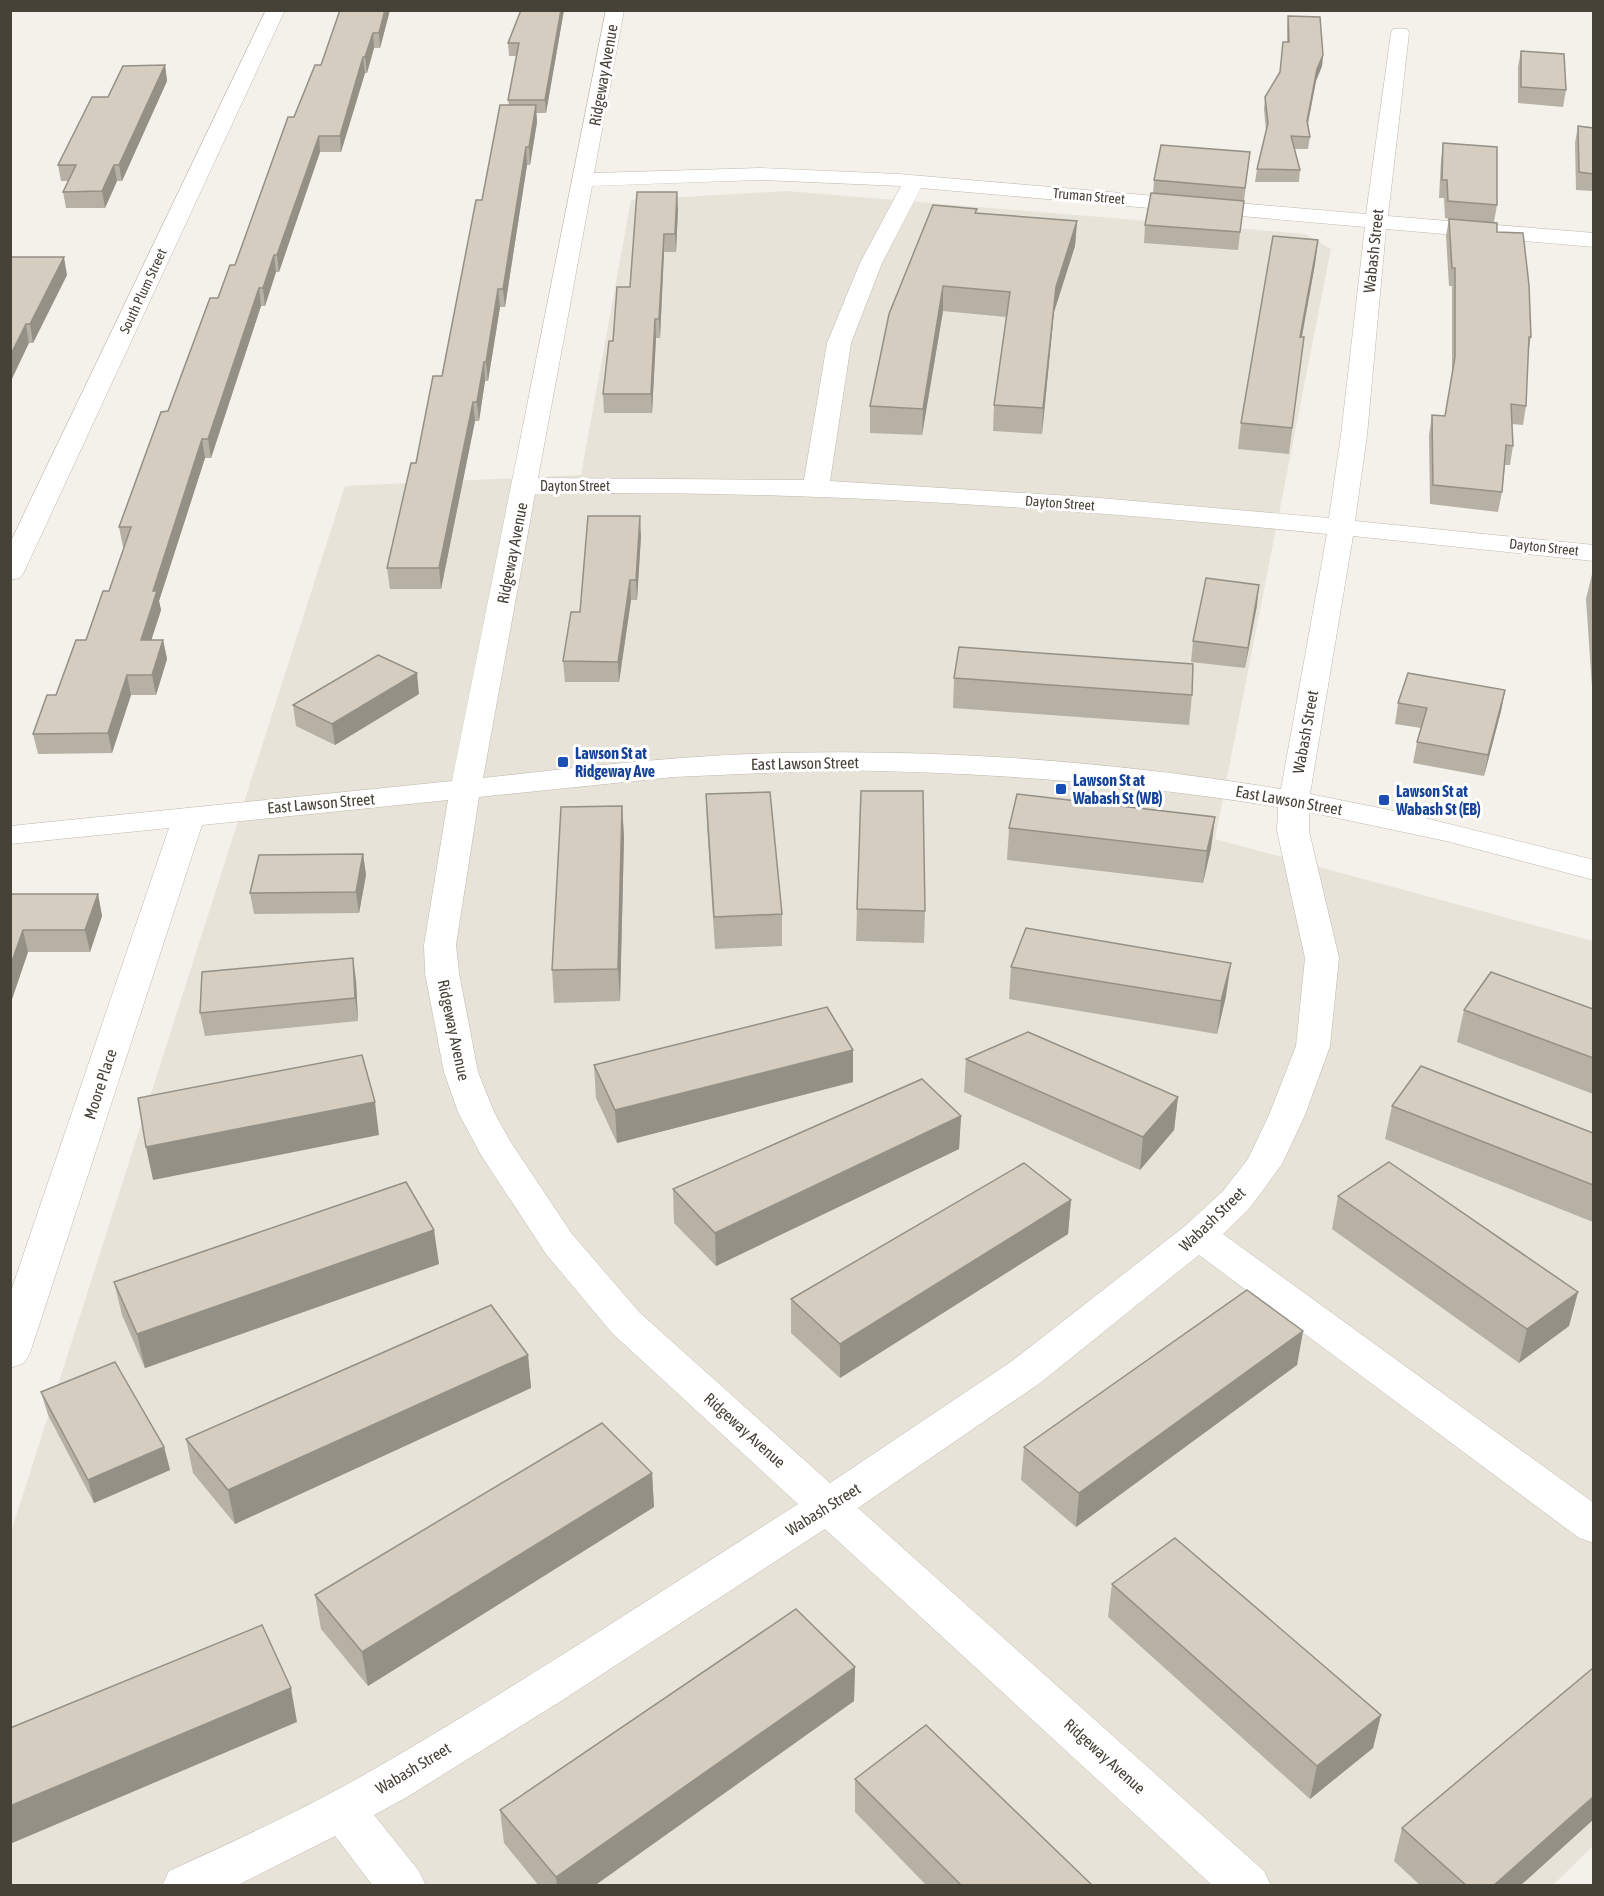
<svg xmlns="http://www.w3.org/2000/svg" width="1604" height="1896" font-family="'Asap Condensed',sans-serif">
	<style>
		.residential { fill: #e7e3d8 }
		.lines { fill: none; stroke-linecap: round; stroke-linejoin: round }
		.minor-casing { stroke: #bfb9ad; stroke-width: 1 }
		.minor { fill: #fff; fill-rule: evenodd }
		.wall { fill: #b6b0a5 }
		.shaded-wall { fill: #949086 }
		.building { fill: #d4cdc0; stroke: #949086; stroke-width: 1.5 }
		.transit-dot { fill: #1a4fb4; stroke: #fff; stroke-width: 2 }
		.labels { text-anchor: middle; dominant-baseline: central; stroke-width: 6; stroke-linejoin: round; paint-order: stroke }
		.far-street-label { font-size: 14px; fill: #474238; stroke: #fff }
		.street-label { font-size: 16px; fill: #474238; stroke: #fff }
		.transit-label { font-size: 16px; font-weight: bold; fill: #164399; stroke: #fff; text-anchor: start }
	</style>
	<rect width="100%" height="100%" fill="#f4f1ea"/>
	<path class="residential" d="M 787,191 L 1305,234 L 1331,249 L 1215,839 L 1593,941 L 1593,1846 L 1552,1886 L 11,1886 L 11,1532 L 345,486 L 581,475 L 631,200 Z"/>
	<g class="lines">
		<g class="minor-casing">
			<g id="minor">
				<path d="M 266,10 L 285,10 L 24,572 L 20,578 L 10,580 L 10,543 Z"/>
				<path d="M 606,10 L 624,10 L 594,173 L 760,168 L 899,174 L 1366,214 L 1391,33 L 1393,29 L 1407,29 L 1409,33 L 1388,216 L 1594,233 L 1594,247 L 1386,229 L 1367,435 L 1355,521 L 1594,545 L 1594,561 L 1353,536 L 1310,794 L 1409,814 L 1594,860 L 1594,880 L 1446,841 L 1309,812 L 1309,831 L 1339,958 L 1330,1046 L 1305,1115 L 1282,1164 L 1249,1209 L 1223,1234 L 1594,1503 L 1594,1543 L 1579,1538 L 1199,1255 L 1040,1383 L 858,1508 L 1264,1871 L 1271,1886 L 1213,1886 L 825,1529 L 561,1701 L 407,1797 L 374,1815 L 419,1871 L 426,1886 L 373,1886 L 335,1836 L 236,1886 L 162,1886 L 169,1871 C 239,1839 309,1807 376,1768 C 520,1685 658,1593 798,1504 L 612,1333 L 546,1254 L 481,1155 L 458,1112 L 444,1072 L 425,973 L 424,945 L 448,800 L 202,825 L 30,1353 L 24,1363 L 10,1368 L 10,1294 L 169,828 L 10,844 L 10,826 L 452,781 ZM 760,180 L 901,186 L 860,263 L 827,343 L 804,480 L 538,478 L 592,186 ZM 921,188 L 1365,227 L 1341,435 L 1329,518 L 1088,497 L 830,481 L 851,343 L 882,263 ZM 590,493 C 836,492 1081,509 1327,534 L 1281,789 C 1116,762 949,749 782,753 C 682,755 582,767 483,778 L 535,494 ZM 833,770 C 983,772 1131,783 1278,807 L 1277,831 L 1305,958 L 1296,1046 L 1269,1115 L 1248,1159 L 1223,1191 L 1185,1226 L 1012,1361 L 830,1483 L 640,1313 L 572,1234 L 510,1141 L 494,1112 L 478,1072 L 459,973 L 456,945 L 479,797 L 674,777 Z"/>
			</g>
		</g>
		<use href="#minor" class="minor"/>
	</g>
	<g class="wall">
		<path d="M 340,10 L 390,10 L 380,48 L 374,48 L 367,73 L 365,73 L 341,152 L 320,152 L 279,272 L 276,272 L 265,306 L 261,306 L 211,458 L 205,458 L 159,601 L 161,610 L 151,640 L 163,640 L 167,659 L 156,695 L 131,695 L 112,753 L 38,754 L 33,734 L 56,695 L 86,640 L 109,591 L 124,547 L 123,547 L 119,527 L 168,411 L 218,298 L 235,265 L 294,117 L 321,65 Z"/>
		<path d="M 564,10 L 546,113 L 536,113 L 537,122 L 530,165 L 527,165 L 505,307 L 500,307 L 488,381 L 485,381 L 479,421 L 475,421 L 441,589 L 390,589 L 387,568 L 416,463 L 442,376 L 482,200 L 509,105 L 508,100 L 517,56 L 509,56 L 508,43 Z"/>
		<path d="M 1288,16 L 1323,55 L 1322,66 L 1316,81 L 1308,124 L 1310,137 L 1308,149 L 1294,149 L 1300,170 L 1299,182 L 1255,182 L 1257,169 L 1266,131 L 1264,109 L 1265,97 L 1280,72 L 1287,42 L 1287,27 Z"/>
		<path d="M 1521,51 L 1566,90 L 1563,107 L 1518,103 L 1518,67 Z"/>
		<path d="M 165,65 L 167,81 L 122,181 L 117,181 L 105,208 L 66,208 L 63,192 L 68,181 L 61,181 L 58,165 L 108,97 Z"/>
		<path d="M 1578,126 L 1593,128 L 1593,191 L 1576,190 L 1575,143 Z"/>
		<path d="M 1443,143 L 1497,205 L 1494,222 L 1531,337 L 1528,353 L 1526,406 L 1523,425 L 1512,424 L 1513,446 L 1510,465 L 1505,465 L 1502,492 L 1498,512 L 1430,504 L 1429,435 L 1432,415 L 1445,416 L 1452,376 L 1452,286 L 1449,286 L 1446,236 L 1449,219 L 1445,218 L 1444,198 L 1439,198 L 1441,160 Z"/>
		<path d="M 1250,152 L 1238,250 L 1144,243 L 1145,225 L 1153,193 L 1154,180 Z"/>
		<path d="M 678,209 L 676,252 L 664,252 L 660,338 L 656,338 L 652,413 L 604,413 L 603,394 L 613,341 L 630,287 Z"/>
		<path d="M 976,213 L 1077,221 L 1075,246 L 1054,312 L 1042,434 L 993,431 L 994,405 L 1006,317 L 943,311 L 922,435 L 870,433 L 870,406 Z"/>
		<path d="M 1318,240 L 1315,264 L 1302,337 L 1304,337 L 1289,454 L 1238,449 L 1241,423 Z"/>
		<path d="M 10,257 L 67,275 L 33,343 L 29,343 Z"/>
		<path d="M 641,536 L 637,600 L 631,600 L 619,682 L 565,682 L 563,661 L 580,612 Z"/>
		<path d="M 1593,570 L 1593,687 L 1592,687 L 1586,599 Z"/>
		<path d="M 1257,605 L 1245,668 L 1191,662 L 1193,641 Z"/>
		<path d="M 954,678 L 1192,695 L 1189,725 L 953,708 Z"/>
		<path d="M 1505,690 L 1501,711 L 1484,776 L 1413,763 L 1417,742 L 1421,728 L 1395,724 L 1398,703 Z"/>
		<path d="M 419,694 L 335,745 L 296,726 L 293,705 Z"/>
		<path d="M 706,794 L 782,914 L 782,946 L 715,949 L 707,825 Z"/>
		<path d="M 622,806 L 624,837 L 620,1001 L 554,1003 L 552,970 Z"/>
		<path d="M 1215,817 L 1211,848 L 1203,883 L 1007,860 L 1009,828 Z"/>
		<path d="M 363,854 L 366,875 L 359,913 L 254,914 L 250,893 Z"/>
		<path d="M 10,894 L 98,894 L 102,916 L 90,952 L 28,952 L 10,1005 Z"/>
		<path d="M 857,909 L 925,911 L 924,943 L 856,941 Z"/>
		<path d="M 1011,967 L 1226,996 L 1217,1034 L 1009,999 Z"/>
		<path d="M 356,980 L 358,1021 L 205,1036 L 200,1013 Z"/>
		<path d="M 1593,1009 L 1593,1094 L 1457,1042 L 1464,1010 Z"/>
		<path d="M 853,1050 L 853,1082 L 617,1143 L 596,1098 L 594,1065 Z"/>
		<path d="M 966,1059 L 1178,1097 L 1174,1130 L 1140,1170 L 964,1092 Z"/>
		<path d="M 1392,1106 L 1593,1133 L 1593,1222 L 1385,1139 Z"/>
		<path d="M 961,1116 L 959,1149 L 716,1266 L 674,1223 L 673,1189 Z"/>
		<path d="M 1338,1196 L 1578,1292 L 1569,1326 L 1519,1363 L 1332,1229 Z"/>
		<path d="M 1071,1200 L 1068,1234 L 840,1378 L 791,1333 L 791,1299 Z"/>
		<path d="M 439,1264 L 145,1368 L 122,1315 L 114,1282 Z"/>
		<path d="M 1303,1331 L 1297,1365 L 1076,1527 L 1021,1480 L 1024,1447 Z"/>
		<path d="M 528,1355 L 531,1388 L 235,1524 L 193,1473 L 186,1439 Z"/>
		<path d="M 41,1392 L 164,1447 L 170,1470 L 94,1503 L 48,1415 Z"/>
		<path d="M 652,1473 L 654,1507 L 368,1686 L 321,1629 L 315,1595 Z"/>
		<path d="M 1112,1584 L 1381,1715 L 1373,1748 L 1310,1799 L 1108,1617 Z"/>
		<path d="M 855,1667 L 854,1701 L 594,1886 L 539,1886 L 504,1843 L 500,1810 Z"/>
		<path d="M 855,1779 L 1093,1886 L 927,1886 L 855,1812 Z"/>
		<path d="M 1402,1828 L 1520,1886 L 1421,1886 L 1394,1861 Z"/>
	</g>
	<g class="shaded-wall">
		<path d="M 385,10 L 390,10 L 380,48 L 379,33 Z"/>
		<path d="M 561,10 L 564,10 L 546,113 L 545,100 Z"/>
		<path d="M 373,33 L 374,48 L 367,73 L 365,57 Z"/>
		<path d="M 1323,55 L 1322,66 L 1316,81 L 1306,133 L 1317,69 Z"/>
		<path d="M 363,57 L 365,73 L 341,152 L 340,136 Z"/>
		<path d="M 165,65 L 167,81 L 122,181 L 119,165 Z"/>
		<path d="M 536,105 L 537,122 L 530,165 L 529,147 Z"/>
		<path d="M 319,136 L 320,152 L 279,272 L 277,255 Z"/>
		<path d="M 526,147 L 527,165 L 505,307 L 503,289 Z"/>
		<path d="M 114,165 L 117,181 L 105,208 L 102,191 Z"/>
		<path d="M 677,192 L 678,209 L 676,252 L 675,234 Z"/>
		<path d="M 1077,221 L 1075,246 L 1054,312 L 1042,434 L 1043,408 L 1056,287 Z"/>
		<path d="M 664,234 L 664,252 L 660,338 L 659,319 Z"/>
		<path d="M 1318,240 L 1315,264 L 1297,362 L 1300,337 Z"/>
		<path d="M 274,255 L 276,272 L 265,306 L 263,288 Z"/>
		<path d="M 64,257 L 67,275 L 33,343 L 30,324 Z"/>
		<path d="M 943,286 L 943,311 L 922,435 L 923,409 Z"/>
		<path d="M 259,288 L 261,306 L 211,458 L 208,439 Z"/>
		<path d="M 498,289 L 500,307 L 488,381 L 486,362 Z"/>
		<path d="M 655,319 L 656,338 L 652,413 L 651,394 Z"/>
		<path d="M 26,324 L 29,343 L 10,383 L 10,356 Z"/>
		<path d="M 484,362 L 485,381 L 479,421 L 477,402 Z"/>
		<path d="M 473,402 L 475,421 L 441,589 L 439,568 Z"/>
		<path d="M 202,439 L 205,458 L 159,601 L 161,610 L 145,660 L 141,640 L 153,591 Z"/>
		<path d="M 640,516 L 641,536 L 637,600 L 636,580 Z"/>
		<path d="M 630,580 L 631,600 L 619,682 L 618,662 Z"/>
		<path d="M 1259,585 L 1257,605 L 1245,668 L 1248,648 Z"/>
		<path d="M 163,640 L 167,659 L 156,695 L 152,675 Z"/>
		<path d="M 417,673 L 419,694 L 335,745 L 332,724 Z"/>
		<path d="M 127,675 L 131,695 L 112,753 L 108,733 Z"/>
		<path d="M 1505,690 L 1501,711 L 1484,776 L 1488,755 Z"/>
		<path d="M 622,806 L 624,837 L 620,1001 L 618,969 Z"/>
		<path d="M 1215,817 L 1211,848 L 1203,883 L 1207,851 Z"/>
		<path d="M 363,854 L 366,875 L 359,913 L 356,892 Z"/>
		<path d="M 98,894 L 102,916 L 90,952 L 85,930 Z"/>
		<path d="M 23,930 L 28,952 L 10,1005 L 10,967 Z"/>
		<path d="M 353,958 L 356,980 L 358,1021 L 355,998 Z"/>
		<path d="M 1231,963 L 1226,996 L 1217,1034 L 1221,1001 Z"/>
		<path d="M 853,1050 L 853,1082 L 617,1143 L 615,1110 Z"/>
		<path d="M 1178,1097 L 1174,1130 L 1140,1170 L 1143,1137 Z"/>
		<path d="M 375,1102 L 379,1135 L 153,1180 L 146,1147 Z"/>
		<path d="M 961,1116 L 959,1149 L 716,1266 L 715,1233 Z"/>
		<path d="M 1071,1200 L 1068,1234 L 840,1378 L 840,1344 Z"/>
		<path d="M 434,1230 L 439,1264 L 145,1368 L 137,1334 Z"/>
		<path d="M 1578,1292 L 1569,1326 L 1519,1363 L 1527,1329 Z"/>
		<path d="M 1303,1331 L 1297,1365 L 1076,1527 L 1079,1493 Z"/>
		<path d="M 528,1355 L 531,1388 L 235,1524 L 228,1490 Z"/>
		<path d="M 164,1447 L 170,1470 L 94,1503 L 88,1480 Z"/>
		<path d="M 652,1473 L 654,1507 L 368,1686 L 362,1652 Z"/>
		<path d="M 855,1667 L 854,1701 L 594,1886 L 557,1886 L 556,1877 Z"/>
		<path d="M 291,1688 L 297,1722 L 10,1844 L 10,1806 Z"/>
		<path d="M 1381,1715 L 1373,1748 L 1310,1799 L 1317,1766 Z"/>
		<path d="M 1593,1797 L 1593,1820 L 1520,1886 L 1493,1886 Z"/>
	</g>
	<g class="building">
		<path d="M 340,10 L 385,10 L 379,33 L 373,33 L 365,57 L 363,57 L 340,136 L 319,136 L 277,255 L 274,255 L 263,288 L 259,288 L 208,439 L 202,439 L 153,591 L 157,591 L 141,640 L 163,640 L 152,675 L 127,675 L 108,733 L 33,734 L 47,695 L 56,695 L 76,640 L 86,640 L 103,591 L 109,591 L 131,527 L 119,527 L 161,412 L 168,411 L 210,298 L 218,298 L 230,265 L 235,265 L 288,117 L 294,117 L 315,65 L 321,65 Z"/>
		<path d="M 521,10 L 561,10 L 545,100 L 508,100 L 519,43 L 508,43 Z"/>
		<path d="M 1288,16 L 1320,17 L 1323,55 L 1317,69 L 1307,121 L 1310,137 L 1291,136 L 1300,170 L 1257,169 L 1268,123 L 1265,97 L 1280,72 L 1283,42 L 1289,42 Z"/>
		<path d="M 1521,51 L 1564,54 L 1566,90 L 1521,87 Z"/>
		<path d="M 165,65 L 119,165 L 114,165 L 102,191 L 63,192 L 76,165 L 58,165 L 92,97 L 108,97 L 123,66 Z"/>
		<path d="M 500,105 L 536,105 L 529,147 L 526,147 L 503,289 L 498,289 L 486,362 L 484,362 L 477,402 L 473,402 L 439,568 L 387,568 L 411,463 L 416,463 L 433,376 L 442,376 L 476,200 L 482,200 Z"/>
		<path d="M 1578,126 L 1593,128 L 1593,174 L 1579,172 Z"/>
		<path d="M 1443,143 L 1497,147 L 1497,205 L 1448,201 L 1447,180 L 1442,180 Z"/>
		<path d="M 1161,145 L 1250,152 L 1245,188 L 1154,180 Z"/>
		<path d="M 637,192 L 677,192 L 675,234 L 664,234 L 659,319 L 655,319 L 651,394 L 603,394 L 609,341 L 613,341 L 617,287 L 630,287 Z"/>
		<path d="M 1151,193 L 1244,201 L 1240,232 L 1145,225 Z"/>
		<path d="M 933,205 L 977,209 L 975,213 L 1077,221 L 1056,287 L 1043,408 L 994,405 L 1010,292 L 943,286 L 923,409 L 870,406 L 889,314 Z"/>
		<path d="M 1449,219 L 1497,223 L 1497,232 L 1523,233 L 1529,285 L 1531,337 L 1529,337 L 1526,406 L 1511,404 L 1513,446 L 1506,445 L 1502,492 L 1433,485 L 1432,415 L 1445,416 L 1455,357 L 1455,268 L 1452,268 Z"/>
		<path d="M 1273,236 L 1318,240 L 1300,337 L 1304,337 L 1292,428 L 1241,423 Z"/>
		<path d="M 10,257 L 64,257 L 30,324 L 26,324 L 10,356 Z"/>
		<path d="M 588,516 L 640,516 L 636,580 L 630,580 L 618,662 L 563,661 L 571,612 L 580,612 Z"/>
		<path d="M 1206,578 L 1259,585 L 1248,648 L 1193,641 Z"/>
		<path d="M 959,647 L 1193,664 L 1192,695 L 954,678 Z"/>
		<path d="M 378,655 L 417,673 L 332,724 L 293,705 Z"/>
		<path d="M 1408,673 L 1505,690 L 1488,755 L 1417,742 L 1427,708 L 1398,703 Z"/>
		<path d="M 861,791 L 923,791 L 925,911 L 857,909 Z"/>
		<path d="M 770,792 L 782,914 L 714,917 L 706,794 Z"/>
		<path d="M 1017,794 L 1215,817 L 1207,851 L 1009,828 Z"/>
		<path d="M 622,806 L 618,969 L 552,970 L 561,807 Z"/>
		<path d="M 363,854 L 356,892 L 250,893 L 259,855 Z"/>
		<path d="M 10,894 L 98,894 L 85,930 L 23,930 L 10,967 Z"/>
		<path d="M 1026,928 L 1231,963 L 1221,1001 L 1011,967 Z"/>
		<path d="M 353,958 L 355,998 L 200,1013 L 202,972 Z"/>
		<path d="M 1491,972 L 1593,1009 L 1593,1058 L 1464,1010 Z"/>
		<path d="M 827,1007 L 853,1050 L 615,1110 L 594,1065 Z"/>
		<path d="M 1028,1032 L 1178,1097 L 1143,1137 L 966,1059 Z"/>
		<path d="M 362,1055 L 375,1102 L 146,1147 L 138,1098 Z"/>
		<path d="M 1421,1066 L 1593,1133 L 1593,1185 L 1392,1106 Z"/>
		<path d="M 922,1079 L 961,1116 L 715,1233 L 673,1189 Z"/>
		<path d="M 1389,1162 L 1578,1292 L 1527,1329 L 1338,1196 Z"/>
		<path d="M 1024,1163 L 1071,1200 L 840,1344 L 791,1299 Z"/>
		<path d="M 406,1182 L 434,1230 L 137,1334 L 114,1282 Z"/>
		<path d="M 1247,1290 L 1303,1331 L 1079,1493 L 1024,1447 Z"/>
		<path d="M 491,1305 L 528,1355 L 228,1490 L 186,1439 Z"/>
		<path d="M 115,1362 L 164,1447 L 88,1480 L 41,1392 Z"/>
		<path d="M 602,1423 L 652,1473 L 362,1652 L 315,1595 Z"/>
		<path d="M 1175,1538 L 1381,1715 L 1317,1766 L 1112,1584 Z"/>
		<path d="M 796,1609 L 855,1667 L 556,1877 L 500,1810 Z"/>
		<path d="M 262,1625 L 291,1688 L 10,1806 L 10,1728 Z"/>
		<path d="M 1593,1668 L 1593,1797 L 1493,1886 L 1467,1886 L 1402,1828 Z"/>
		<path d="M 926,1725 L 1093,1886 L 962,1886 L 855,1779 Z"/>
	</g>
	<g class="transit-dot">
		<rect x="557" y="756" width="12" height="12" rx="3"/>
		<rect x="1055" y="783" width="12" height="12" rx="3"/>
		<rect x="1378" y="794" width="12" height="12" rx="3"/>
	</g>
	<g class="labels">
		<g class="far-street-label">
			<text transform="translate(1089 196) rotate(5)">Truman Street</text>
			<text transform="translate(143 291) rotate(-65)">South Plum Street</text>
			<text x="575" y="486">Dayton Street</text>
			<text transform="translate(1060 503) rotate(4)">Dayton Street</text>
			<text transform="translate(1544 547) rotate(6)">Dayton Street</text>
		</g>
		<g class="street-label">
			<text transform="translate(603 75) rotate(-80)">Ridgeway Avenue</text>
			<text transform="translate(1373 251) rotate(-84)">Wabash Street</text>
			<text transform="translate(512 553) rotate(-79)">Ridgeway Avenue</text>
			<text transform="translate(1305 732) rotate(-80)">Wabash Street</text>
			<text transform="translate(805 763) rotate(-1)">East Lawson Street</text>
			<text transform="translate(1289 800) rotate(10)">East Lawson Street</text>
			<text transform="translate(321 803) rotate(-5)">East Lawson Street</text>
			<text transform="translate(454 1030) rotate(78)">Ridgeway Avenue</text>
			<text transform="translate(100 1084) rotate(-72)">Moore Place</text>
			<text transform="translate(1212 1219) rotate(-44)">Wabash Street</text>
			<text transform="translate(745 1430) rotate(42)">Ridgeway Avenue</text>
			<text transform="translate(823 1509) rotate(-32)">Wabash Street</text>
			<text transform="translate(1105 1756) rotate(42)">Ridgeway Avenue</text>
			<text transform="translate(413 1768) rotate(-31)">Wabash Street</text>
		</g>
		<g class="transit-label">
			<text x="575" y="753">Lawson St at<tspan x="575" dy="18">Ridgeway Ave</tspan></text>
			<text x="1073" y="780">Lawson St at<tspan x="1073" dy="18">Wabash St (WB)</tspan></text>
			<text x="1396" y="791">Lawson St at<tspan x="1396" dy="18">Wabash St (EB)</tspan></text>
		</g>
	</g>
	<rect width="1604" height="1896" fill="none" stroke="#474238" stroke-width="24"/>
</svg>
